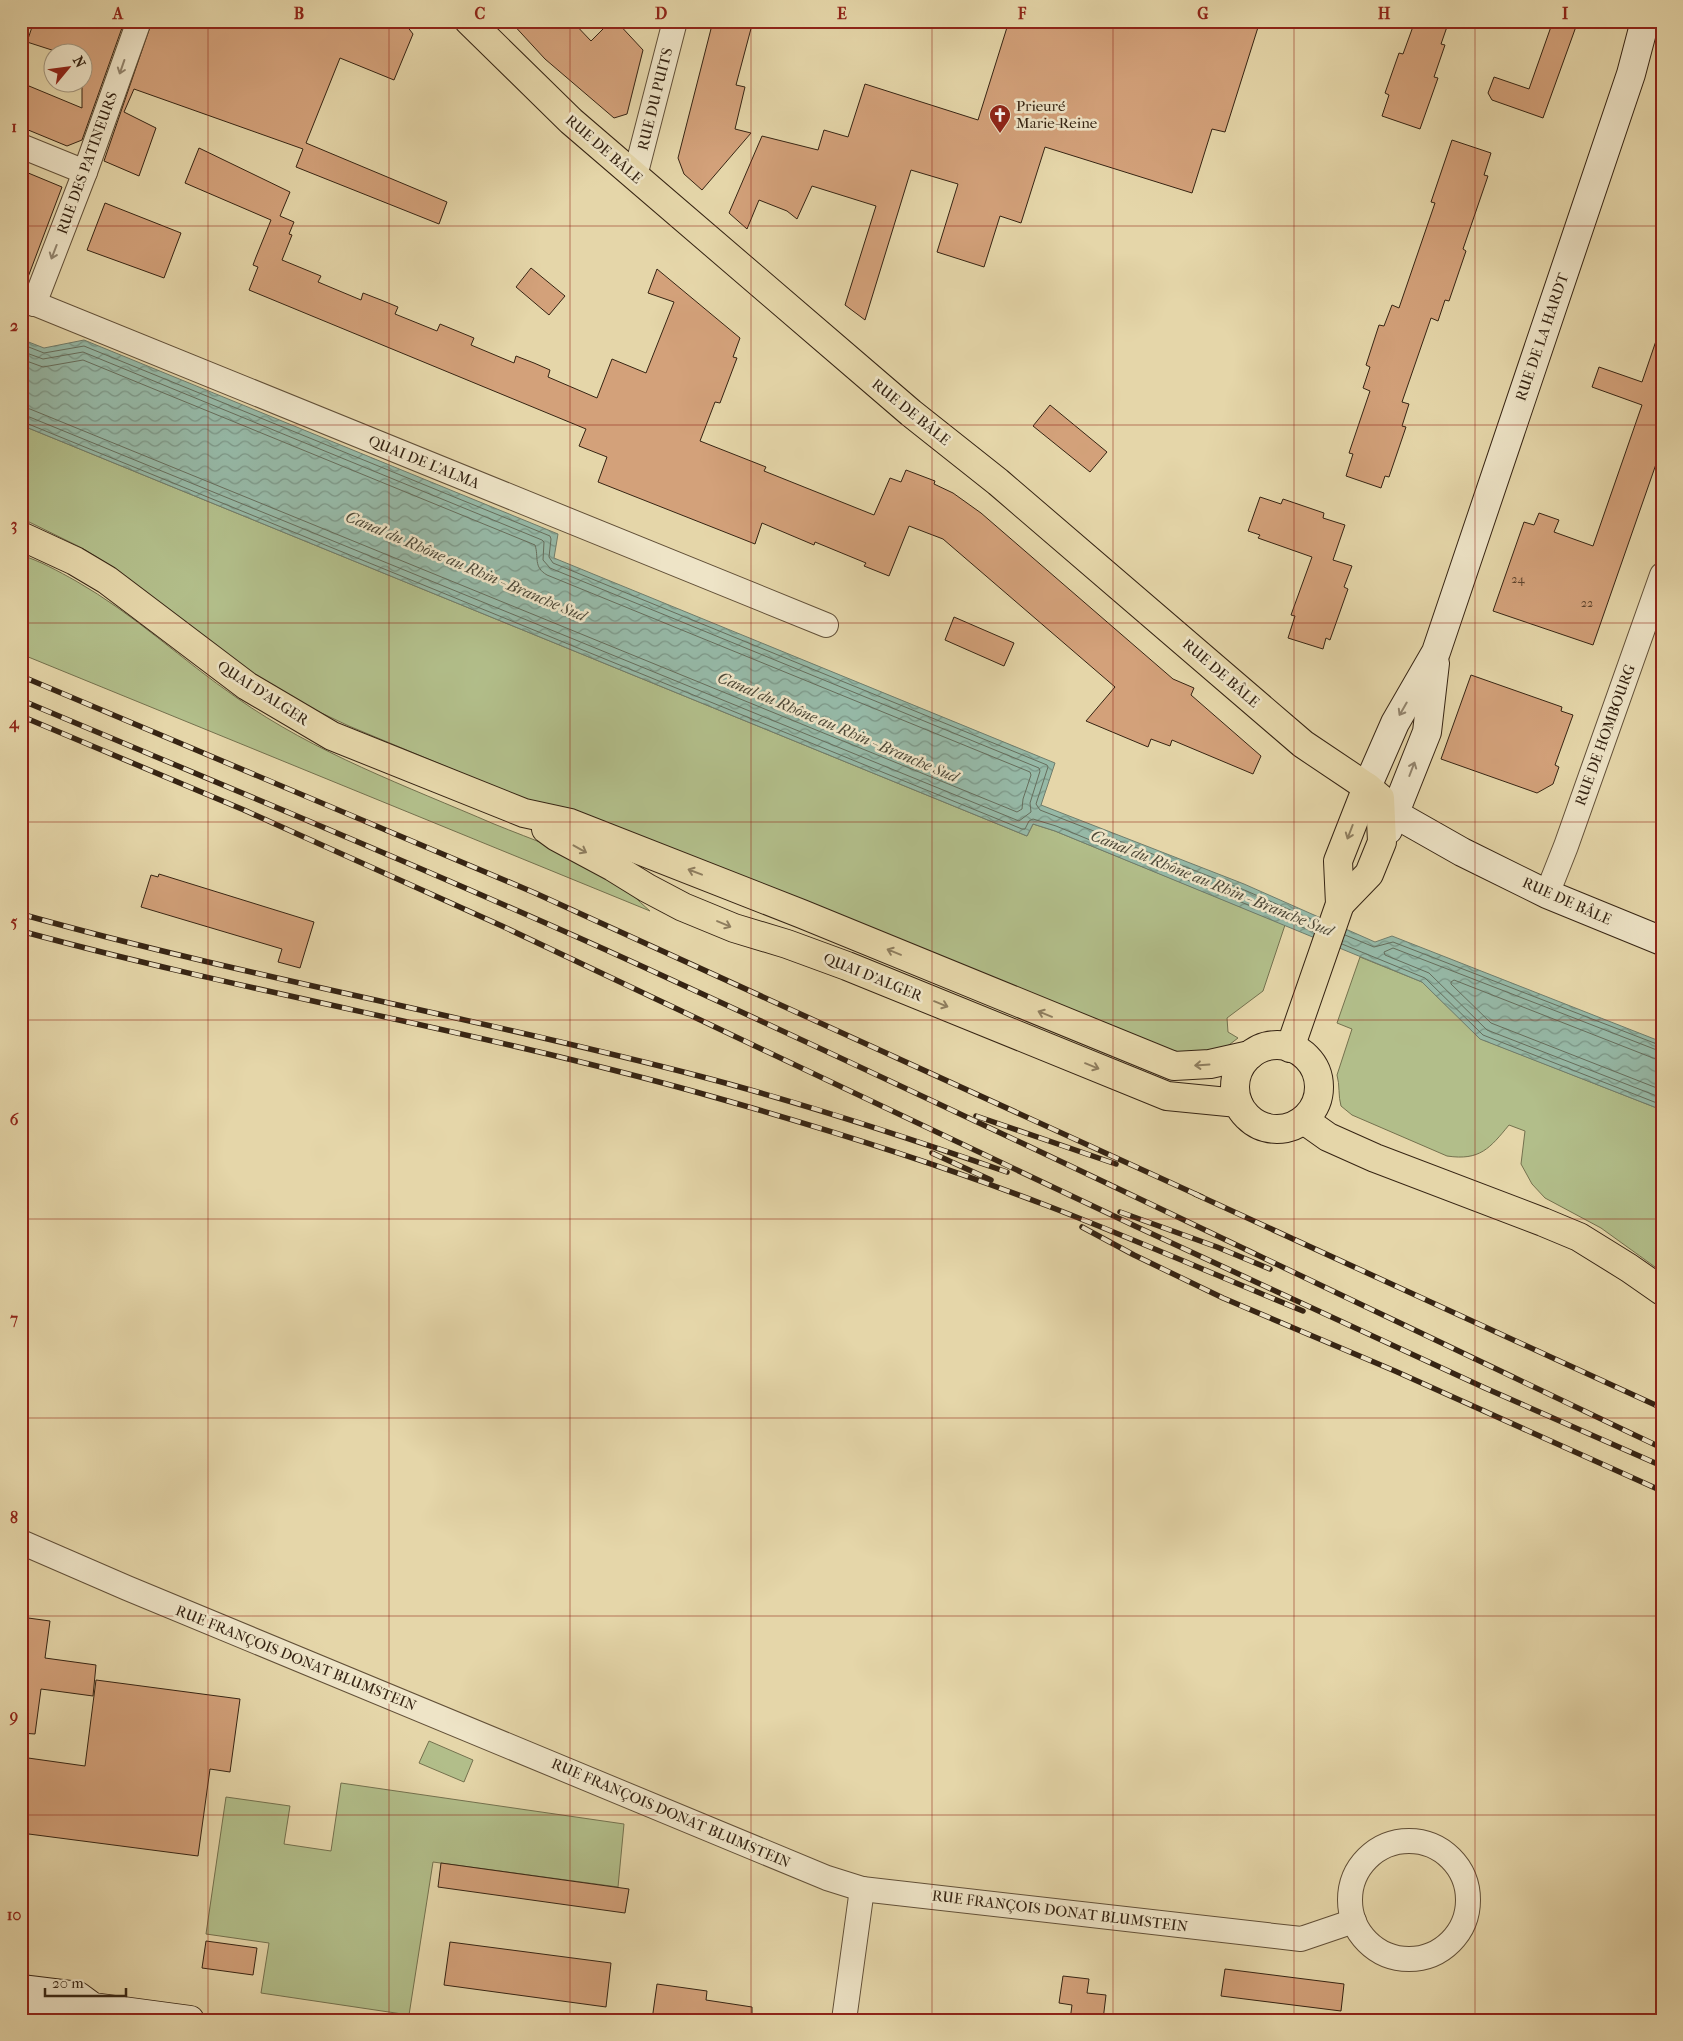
<svg xmlns="http://www.w3.org/2000/svg" width="1683" height="2041" font-family="'IM FELL French Canon',serif">
	<style>
		.grass { fill: #b2be8a; stroke: #74714e }
		.water { fill: url(#water-waves); stroke: #707d6c }
		.lines { fill: none; stroke-linecap: round; stroke-linejoin: round }
		.shore { stroke: #666e5d; stroke-width: 1 }
		.building { fill: #d3a17a; stroke: #362413 }
		.street-casing { stroke: #625038; stroke-width: 26 }
		.secondary-casing { stroke: #362413; stroke-width: 30 }
		.primary-casing { stroke: #362413; stroke-width: 30 }
		.street { stroke: #eee4c7; stroke-width: 24 }
		.secondary { stroke: #eee4c7; stroke-width: 28 }
		.primary { stroke: #e5d6a9; stroke-width: 28 }
		.rail-casing { stroke: #362413; stroke-width: 5.5 }
		.rail { stroke: #eee4c7; stroke-width: 4; stroke-dasharray: 11; stroke-linecap: butt }
		.oneway { stroke: #92846d }
		.oneway2 { stroke: #8e7d5e }
		.grid { fill: none; stroke: #8f2418; stroke-width: 1; stroke-opacity: 0.55 }
		.labels { text-anchor: middle; dominant-baseline: central; stroke-width: 5; stroke-linejoin: round; paint-order: stroke }
		.number-label { font-size: 12px; fill: #5d432d }
		.street-label { font-size: 15px; fill: #362413; stroke: #eee4c7 }
		.poi-label { font-size: 15px; fill: #362413; stroke: #eee4c7; text-anchor: start }
		.water-label { font-size: 16px; font-style: italic; fill: #4e4938; stroke: #eee4c7 }
		.neatline { fill: none; stroke: #8f2418; stroke-width: 2 }
		.grid-label { font-size: 16px; text-anchor: middle; font-weight: bold; fill: #8f2418 }
	</style>
	<defs>
		<pattern id="water-waves" width="16" height="10" patternUnits="userSpaceOnUse" patternTransform="scale(1.25)"><rect width="16" height="10" fill="#96b9a7"/><path d="M0 5q4-4 8 0t8 0" fill="none" stroke="#7b9687"/></pattern>
	</defs>
	<rect width="100%" height="100%" fill="#e5d6a9"/>
	<filter id="stains"><feTurbulence type="fractalNoise" baseFrequency=".004" numOctaves="4"/><feColorMatrix values="0 0 0 0 .2 0 0 0 0 .09 0 0 0 0 .02 0 0 0 .5 -.17"/></filter>
	<radialGradient id="worn" r=".72"><stop offset=".6" stop-color="#630" stop-opacity="0"/><stop offset="1" stop-color="#630" stop-opacity=".3"/></radialGradient>
	<g class="grass">
		<path d="M 21,425 L 1027,836 L 1033,824 L 1055,831 L 1285,925 L 1263,991 L 1227,1018 L 1228,1032 L 1238,1038 L 1221,1051 L 1183,1057 L 572,819 L 349,726 L 298,702 L 256,677 L 116,569 L 82,548 L 21,518 Z"/>
		<path d="M 21,555 C 40,561 58,571 76,581 C 134,614 182,660 237,698 C 315,753 406,786 494,824 C 533,840 574,853 610,877 C 625,886 637,900 650,911 L 21,654 Z"/>
		<path d="M 1360,957 L 1422,982 L 1481,1039 L 1662,1110 L 1662,1272 L 1601,1228 L 1545,1198 L 1532,1184 L 1521,1164 L 1525,1131 L 1509,1125 C 1490,1148 1480,1161 1447,1156 L 1352,1115 L 1341,1106 C 1338,1096 1340,1085 1337,1075 L 1352,1029 L 1337,1023 Z"/>
		<path d="M 429,1741 L 473,1760 L 464,1782 L 419,1763 Z"/>
		<path d="M 341,1783 L 624,1824 L 618,1887 L 433,1862 L 409,2015 L 261,1993 L 269,1943 L 206,1934 L 226,1797 L 290,1806 L 284,1844 L 331,1851 Z"/>
	</g>
	<path class="water" d="M 21,339 L 44,348 L 84,340 L 558,534 L 554,558 L 1055,763 L 1041,805 L 1244,884 L 1375,942 L 1392,936 L 1662,1042 L 1662,1110 L 1480,1039 L 1422,982 L 1055,831 L 1033,824 L 1027,836 L 21,425 Z"/>
	<g class="lines">
		<g class="shore">
			<path d="M 21,344 L 44,353 L 84,346 L 550,536 L 551,539 L 549,557 L 553,563 L 1047,765 L 1048,767 L 1036,804 L 1040,810 L 1242,889 L 1318,922"/>
			<path d="M 21,351 L 43,359 L 83,352 L 542,540 L 544,542 L 543,560 L 550,568 L 1039,768 L 1040,771 L 1030,803 L 1031,812 L 1019,821 L 27,416 L 21,415"/>
			<path d="M 21,359 L 43,367 L 83,360 L 535,545 C 539,557 533,567 547,575 L 1030,772 L 1031,775 L 1023,799 L 1022,809 L 1017,812 L 30,409 L 21,407"/>
			<path d="M 21,421 L 1022,829 L 1025,829 L 1029,821 L 1033,819 L 1056,826 L 1314,932"/>
			<path d="M 1345,935 L 1374,947 L 1393,942 L 1662,1046"/>
			<path d="M 1342,944 L 1425,978 L 1483,1035 L 1662,1105"/>
			<path d="M 1662,1052 L 1393,948 L 1384,952 L 1385,955 L 1429,973 L 1487,1030 L 1662,1098"/>
			<path d="M 1662,1060 L 1653,1058 L 1454,980 L 1451,982 L 1451,984 L 1491,1023 L 1662,1090"/>
		</g>
	</g>
	<g class="building">
		<path d="M 34,21 L 111,21 L 123,25 L 82,140 L 67,146 L 21,127 L 21,104 L 29,86 L 82,108 L 82,52 L 58,52 L 27,42 Z"/>
		<path d="M 152,21 L 403,21 L 413,34 L 394,80 L 340,58 L 306,143 L 447,202 L 439,224 L 296,167 L 303,149 L 134,89 L 124,112 L 156,128 L 139,176 L 104,161 Z"/>
		<path d="M 510,21 L 572,21 L 591,41 L 611,21 L 616,21 L 643,50 L 627,114 L 614,118 L 545,59 Z"/>
		<path d="M 713,21 L 753,21 L 736,85 L 745,87 L 735,129 L 751,133 L 702,190 L 684,174 L 678,158 Z"/>
		<path d="M 1009,21 L 1260,21 L 1225,132 L 1212,129 L 1192,193 L 1045,147 L 1021,223 L 1000,216 L 984,267 L 937,252 L 958,184 L 911,170 L 865,320 L 845,305 L 876,206 L 812,186 L 797,219 L 787,211 L 759,200 L 747,229 L 729,213 L 762,136 L 818,150 L 824,130 L 848,137 L 865,84 L 978,120 Z"/>
		<path d="M 1415,21 L 1449,21 L 1441,44 L 1445,45 L 1434,77 L 1438,78 L 1420,129 L 1382,116 L 1389,95 L 1385,93 L 1399,53 L 1403,54 Z"/>
		<path d="M 1553,21 L 1578,21 L 1543,118 L 1492,100 L 1488,93 L 1494,77 L 1529,89 Z"/>
		<path d="M 1452,140 L 1491,153 L 1484,175 L 1488,176 L 1463,249 L 1466,251 L 1449,301 L 1445,300 L 1438,321 L 1431,318 L 1402,402 L 1409,404 L 1402,426 L 1406,427 L 1389,477 L 1385,476 L 1381,488 L 1346,476 L 1353,454 L 1349,453 L 1370,391 L 1363,388 L 1370,367 L 1366,365 L 1379,325 L 1384,326 L 1392,305 L 1399,308 L 1435,203 L 1431,202 Z"/>
		<path d="M 199,148 L 290,192 L 280,216 L 294,222 L 289,234 L 292,235 L 282,260 L 321,276 L 318,282 L 361,300 L 363,293 L 381,300 L 398,307 L 395,314 L 437,331 L 440,324 L 474,338 L 471,345 L 514,363 L 516,356 L 534,363 L 550,370 L 548,377 L 597,398 L 612,359 L 646,373 L 674,302 L 648,293 L 657,269 L 740,338 L 733,357 L 737,358 L 720,403 L 715,402 L 700,441 L 766,467 L 764,471 L 874,515 L 890,478 L 901,482 L 906,470 L 935,481 L 934,484 L 953,493 L 981,513 L 1173,679 L 1194,688 L 1191,695 L 1261,756 L 1253,774 L 1172,740 L 1170,746 L 1151,739 L 1148,747 L 1086,721 L 1115,687 L 943,539 L 909,526 L 889,576 L 864,566 L 866,563 L 815,542 L 814,545 L 762,523 L 755,544 L 598,482 L 607,457 L 579,446 L 586,429 L 249,290 L 258,267 L 253,265 L 256,257 L 271,220 L 185,183 Z"/>
		<path d="M 21,170 L 62,187 L 25,285 L 21,285 Z"/>
		<path d="M 105,203 L 181,233 L 164,278 L 87,250 Z"/>
		<path d="M 531,268 L 565,296 L 549,315 L 516,287 Z"/>
		<path d="M 1658,335 L 1662,336 L 1662,447 L 1593,645 L 1493,611 L 1524,522 L 1534,525 L 1539,513 L 1559,520 L 1554,532 L 1593,546 L 1642,405 L 1592,387 L 1599,367 L 1642,382 Z"/>
		<path d="M 1050,405 L 1107,452 L 1090,472 L 1033,426 Z"/>
		<path d="M 1260,497 L 1281,504 L 1283,499 L 1324,513 L 1323,518 L 1345,525 L 1333,560 L 1352,566 L 1344,587 L 1348,589 L 1330,640 L 1326,638 L 1323,649 L 1288,638 L 1295,616 L 1291,615 L 1312,557 L 1258,538 L 1260,535 L 1248,531 Z"/>
		<path d="M 954,617 L 1014,643 L 1004,666 L 945,640 Z"/>
		<path d="M 1471,675 L 1562,707 L 1561,711 L 1573,715 L 1555,765 L 1559,767 L 1553,784 L 1537,793 L 1441,759 Z"/>
		<path d="M 159,874 L 314,922 L 300,968 L 278,962 L 282,949 L 141,907 L 151,875 L 158,877 Z"/>
		<path d="M 21,1617 L 50,1621 L 45,1658 L 96,1665 L 93,1696 L 41,1689 L 35,1734 L 21,1733 Z"/>
		<path d="M 96,1680 L 240,1699 L 230,1772 L 210,1769 L 198,1856 L 21,1833 L 21,1757 L 85,1766 Z"/>
		<path d="M 441,1863 L 629,1889 L 625,1913 L 438,1887 Z"/>
		<path d="M 206,1941 L 257,1948 L 253,1975 L 202,1968 Z"/>
		<path d="M 450,1942 L 611,1963 L 606,2007 L 444,1985 Z"/>
		<path d="M 1225,1969 L 1344,1984 L 1341,2011 L 1221,1996 Z"/>
		<path d="M 1063,1976 L 1089,1979 L 1087,1993 L 1106,1995 L 1103,2020 L 1070,2020 L 1072,2005 L 1059,2003 Z"/>
		<path d="M 657,1984 L 707,1991 L 706,2000 L 752,2007 L 752,2020 L 652,2020 Z"/>
	</g>
	<g class="lines">
		<g class="street-casing">
			<g id="street">
				<path d="M 21,146 L 85,172"/>
				<path d="M 635,176 L 675,21"/>
				<path d="M 21,298 L 826,625"/>
				<path d="M 34,304 L 85,172 L 139,21"/>
				<path d="M 1547,894 L 1566,846 L 1662,575"/>
				<path d="M 21,1542 L 127,1588 L 827,1878 L 862,1889 L 1301,1939 L 1354,1921"/>
				<circle cx="1409" cy="1900" r="59"/>
				<path d="M 844,2020 L 862,1889"/>
			</g>
		</g>
		<g class="secondary-casing">
			<g id="secondary">
				<path d="M 1367,787 L 1395,723 L 1436,652 L 1631,74 L 1645,21"/>
				<path d="M 1395,814 L 1462,852 L 1547,894 L 1662,941"/>
				<path d="M 1388,830 L 1427,732 L 1435,663"/>
				<path d="M 21,1989 L 78,1996 L 93,2007 L 190,2020"/>
				<path d="M 21,2013 L 78,2015 L 93,2007"/>
			</g>
		</g>
		<g class="primary-casing">
			<g id="primary">
				<path d="M 469,21 L 571,121 L 911,413 L 998,482 L 1303,744 L 1367,787 L 1380,798 L 1382,842 L 1369,874 L 1340,904"/>
				<path d="M 21,536 L 75,561 L 107,580 L 247,686 L 332,736 L 524,813 L 570,823 L 802,914 L 1174,1066 L 1210,1064 L 1250,1055"/>
				<path d="M 546,829 L 557,837 L 613,867 L 647,888 L 683,907 L 734,928 L 787,944 L 847,966 L 1167,1096 L 1238,1103"/>
				<circle cx="1277" cy="1087" r="42"/>
				<path d="M 1290,1048 L 1340,904 L 1338,861 L 1367,787"/>
				<path d="M 1304,1120 L 1328,1137 L 1375,1158 L 1543,1222 L 1579,1237 L 1629,1268 L 1662,1291"/>
			</g>
		</g>
		<use href="#street" class="street"/>
		<use href="#secondary" class="secondary"/>
		<use href="#primary" class="primary"/>
		<g class="rail-casing">
			<g id="rail">
				<path d="M 21,676 L 535,893 L 1202,1197"/>
				<path d="M 21,700 C 227,787 434,872 637,964 C 981,1121 1321,1286 1662,1448"/>
				<path d="M 21,716 L 244,810 L 502,926 L 1135,1226 L 1485,1388 L 1662,1466"/>
				<path d="M 21,914 C 245,977 474,1017 699,1076 C 803,1103 906,1137 1007,1172"/>
				<path d="M 21,931 C 244,992 473,1030 696,1092 C 814,1125 933,1162 1048,1206 C 1134,1239 1218,1276 1303,1311"/>
				<path d="M 976,1116 L 1116,1164"/>
				<path d="M 932,1153 L 991,1180"/>
				<path d="M 1195,1194 L 1662,1408"/>
				<path d="M 1120,1212 L 1217,1247 L 1270,1269"/>
				<path d="M 1082,1227 L 1134,1255 L 1223,1298 L 1395,1371 L 1662,1491"/>
			</g>
		</g>
		<use href="#rail" class="rail"/>
	</g>
	<defs><path id="oneway-shaft" d="M-6 0H5M1.5-3L5.5 0L1.5 3" fill="none" stroke-width="1.6" stroke-linecap="round" stroke-linejoin="round" transform="scale(1.25)"/></defs>
	<g class="oneway">
		<use href="#oneway-shaft" transform="translate(122 67) rotate(109)"/>
		<use href="#oneway-shaft" transform="translate(54 252) rotate(111)"/>
		<use href="#oneway-shaft" transform="translate(1403 709) rotate(120)"/>
		<use href="#oneway-shaft" transform="translate(1412 769) rotate(-69)"/>
	</g>
	<g class="oneway2">
		<use href="#oneway-shaft" transform="translate(1350 832) rotate(111)"/>
		<use href="#oneway-shaft" transform="translate(580 849) rotate(29)"/>
		<use href="#oneway-shaft" transform="translate(695 872) rotate(-159)"/>
		<use href="#oneway-shaft" transform="translate(724 924) rotate(23)"/>
		<use href="#oneway-shaft" transform="translate(894 952) rotate(-158)"/>
		<use href="#oneway-shaft" transform="translate(941 1004) rotate(22)"/>
		<use href="#oneway-shaft" transform="translate(1045 1014) rotate(-158)"/>
		<use href="#oneway-shaft" transform="translate(1202 1065) rotate(176)"/>
		<use href="#oneway-shaft" transform="translate(1092 1066) rotate(22)"/>
	</g>
	<path class="grid" d="M 208,21 L 208,2020M 389,21 L 389,2020M 570,21 L 570,2020M 751,21 L 751,2020M 932,21 L 932,2020M 1113,21 L 1113,2020M 1294,21 L 1294,2020M 1475,21 L 1475,2020M 21,226 L 1662,226M 21,425 L 1662,425M 21,623 L 1662,623M 21,822 L 1662,822M 21,1020 L 1662,1020M 21,1219 L 1662,1219M 21,1418 L 1662,1418M 21,1616 L 1662,1616M 21,1815 L 1662,1815"/>
	<defs>
		<g id="church-pin" transform="scale(1.125)"><path d="M0 17L-7.5 6A9.5 9.5 0 1 1 7.5 6Z" fill="#8f2418" stroke="#eee4c7"/><path d="M-1.2-6h2.4v3.5h3.3v2.4h-3.3V6h-2.4V-.1h-3.3v-2.4h3.3Z" fill="#fff"/></g>
	</defs>
	<g fill-rule="evenodd">
		<use href="#church-pin" x="1000" y="115"/>
	</g>
	<g class="labels">
		<g class="number-label">
			<text x="1518" y="579">24</text>
			<text x="1587" y="603">22</text>
		</g>
		<g class="street-label">
			<text transform="translate(655 99) rotate(-76)">RUE DU PUITS</text>
			<text transform="translate(604 149) rotate(41)">RUE DE BÂLE</text>
			<text transform="translate(87 163) rotate(-70)">RUE DES PATINEURS</text>
			<text transform="translate(1542 337) rotate(-71)">RUE DE LA HARDT</text>
			<text transform="translate(911 412) rotate(39)">RUE DE BÂLE</text>
			<text transform="translate(424 462) rotate(22)">QUAI DE L'ALMA</text>
			<text transform="translate(1221 673) rotate(41)">RUE DE BÂLE</text>
			<text transform="translate(263 693) rotate(33)">QUAI D'ALGER</text>
			<text transform="translate(1605 735) rotate(-70)">RUE DE HOMBOURG</text>
			<text transform="translate(1567 901) rotate(24)">RUE DE BÂLE</text>
			<text transform="translate(873 977) rotate(22)">QUAI D'ALGER</text>
			<text transform="translate(296 1658) rotate(22)">RUE FRANÇOIS DONAT BLUMSTEIN</text>
			<text transform="translate(671 1813) rotate(23)">RUE FRANÇOIS DONAT BLUMSTEIN</text>
			<text transform="translate(1060 1911) rotate(7)">RUE FRANÇOIS DONAT BLUMSTEIN</text>
		</g>
		<g class="poi-label">
			<text x="1016" y="106">Prieuré<tspan x="1016" dy="17">Marie-Reine</tspan></text>
		</g>
		<g class="water-label">
			<text transform="translate(466 566) rotate(23)">Canal du Rhône au Rhin - Branche Sud</text>
			<text transform="translate(838 727) rotate(23)">Canal du Rhône au Rhin - Branche Sud</text>
			<text transform="translate(1212 883) rotate(22)">Canal du Rhône au Rhin - Branche Sud</text>
		</g>
	</g>
	<rect width="1683" height="2041" fill="none" stroke="#e5d6a9" stroke-width="55"/>
	<g transform="translate(68 68) rotate(61)"><circle r="24" fill="#eee4c7" stroke="#a4977f"/>
	<path d="M0-4L9 19L0 12L-9 19Z" fill="#8f2418"/>
	<text y="-8" font-size="14" font-weight="bold" text-anchor="middle" fill="#362413">N</text>
	</g>
	<path d="M45 1988v8h81v-8" fill="none" stroke="#362413" stroke-width="2.5"/>
	<text x="52" y="1988" font-size="15" fill="#362413" stroke="#eee4c7" stroke-width="4" paint-order="stroke">20 m</text>
	<rect x="28" y="28" width="1628" height="1986" class="neatline"/>
	<g class="grid-label">
		<text x="118" y="19">A</text>
		<text x="299" y="19">B</text>
		<text x="480" y="19">C</text>
		<text x="661" y="19">D</text>
		<text x="842" y="19">E</text>
		<text x="1022" y="19">F</text>
		<text x="1203" y="19">G</text>
		<text x="1384" y="19">H</text>
		<text x="1565" y="19">I</text>
		<text x="14" y="132">1</text>
		<text x="14" y="331">2</text>
		<text x="14" y="530">3</text>
		<text x="14" y="728">4</text>
		<text x="14" y="927">5</text>
		<text x="14" y="1125">6</text>
		<text x="14" y="1324">7</text>
		<text x="14" y="1523">8</text>
		<text x="14" y="1721">9</text>
		<text x="14" y="1920">10</text>
	</g>
	<rect width="100%" height="100%" filter="url(#stains)"/>
	<rect width="100%" height="100%" fill="url(#worn)"/>
</svg>
